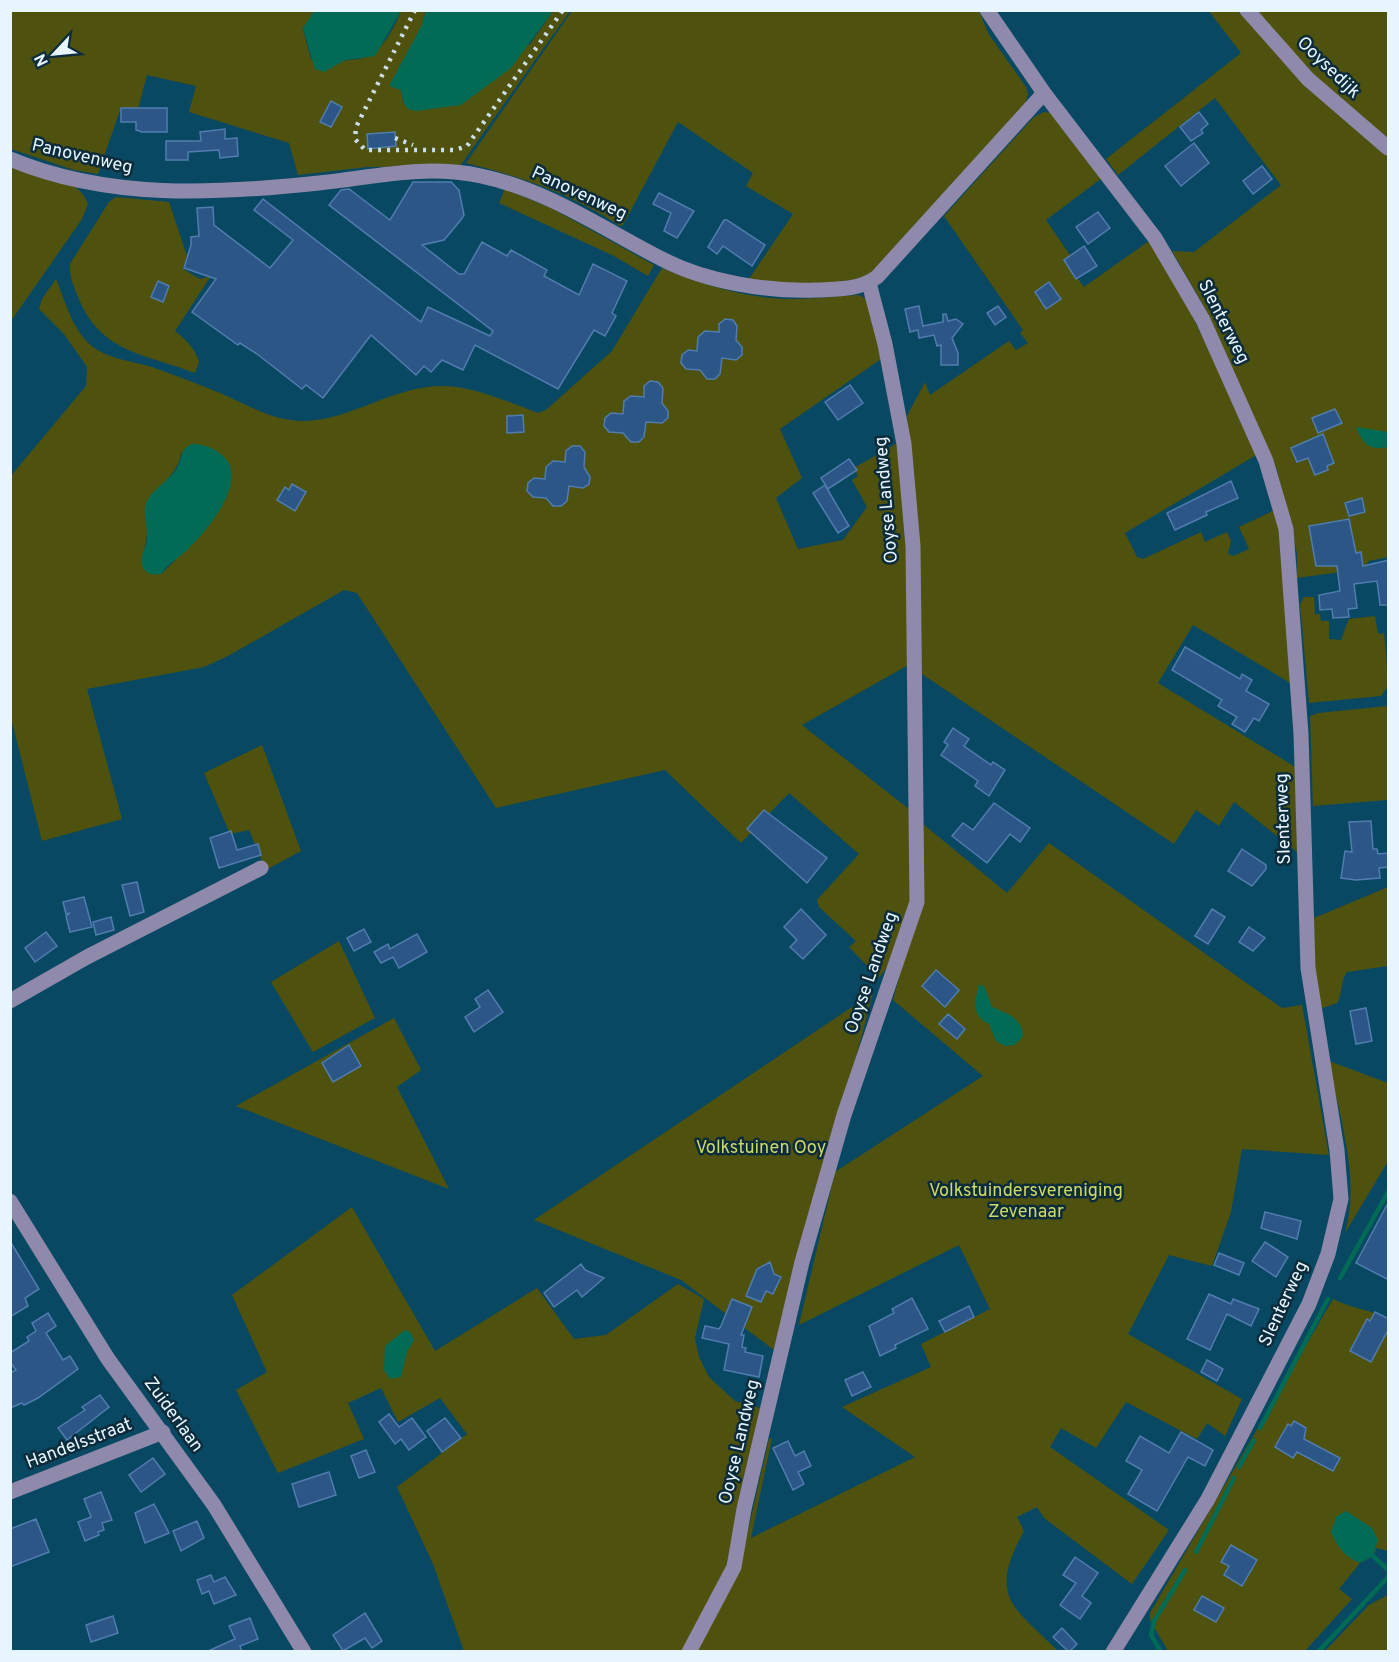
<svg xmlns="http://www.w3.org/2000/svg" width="1399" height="1662" font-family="Overpass,sans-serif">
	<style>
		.green { fill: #4e520e; fill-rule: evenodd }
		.water { fill: #016b56 }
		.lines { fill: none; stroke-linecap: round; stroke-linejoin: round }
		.stream { stroke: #016b56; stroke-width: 4.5 }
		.building { fill: #2c5686; stroke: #517caf; stroke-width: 1.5 }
		.minor { stroke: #8f89ab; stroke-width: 15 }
		.rail { stroke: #cbdfea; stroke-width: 4.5; stroke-dasharray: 3 6; stroke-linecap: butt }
		.labels { text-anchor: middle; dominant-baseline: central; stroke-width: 5; stroke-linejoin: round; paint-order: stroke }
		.street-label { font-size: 18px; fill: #e7f5fe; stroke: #0c2c3b }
		.park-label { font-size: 18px; fill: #d0d963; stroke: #0c2c3b }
	</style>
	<rect width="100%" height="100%" fill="#094862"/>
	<g class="green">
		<path d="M 1208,10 L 1239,11 L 1269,43 L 1388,151 L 1388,557 L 1369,561 L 1363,569 L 1297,578 L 1297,553 L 1277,470 L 1207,312 L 1172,251 L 1194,252 L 1281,185 L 1215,98 L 1118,175 L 1106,159 L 1241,53 Z"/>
		<path d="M 10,11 L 315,11 L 303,29 L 311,59 L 331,68 C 340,58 351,61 363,58 C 382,53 394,28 401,11 L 426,11 L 422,25 L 390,85 L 401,90 L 403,101 L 530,44 L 553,11 L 570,11 L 460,166 L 368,167 L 298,175 L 289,143 L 189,112 L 196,86 L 147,75 L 138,109 L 120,110 L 98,174 L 74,170 L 11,149 Z"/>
		<path d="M 572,11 L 979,11 L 988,33 L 1026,87 L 1028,94 L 1025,105 L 878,269 C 842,292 790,284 749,279 L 793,214 L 746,186 L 753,173 L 678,122 L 623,225 L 620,226 C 571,194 522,177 466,163 Z"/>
		<path d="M 1251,11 L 1388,11 L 1388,143 L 1361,122 Z"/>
		<path d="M 1044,112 L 1051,113 L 1102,178 L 1046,220 L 1072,258 L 1066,262 L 1084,287 L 1149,241 L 1180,290 L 1258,454 L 1125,533 L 1137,557 L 1143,559 L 1201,532 L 1205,542 L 1227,532 L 1231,541 L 1228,554 L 1233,556 L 1249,549 L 1239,527 L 1275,510 L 1283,549 L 1292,684 L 1193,625 L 1158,683 L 1297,768 L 1301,855 L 1234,802 L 1219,826 L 1196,810 L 1174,844 L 919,672 L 917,550 L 907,416 L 925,382 L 930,395 L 1009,341 L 1016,350 L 1028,343 L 1020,333 L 1023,330 L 944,216 L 1034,117 Z"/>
		<path d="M 11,163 C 36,171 78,176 88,204 L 82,219 L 11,321 Z"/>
		<path d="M 505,189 L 553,209 L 654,265 L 648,276 L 612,255 L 499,203 Z"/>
		<path d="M 116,197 L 169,202 L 187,256 L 183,269 L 200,279 L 211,276 L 175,331 C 186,340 194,347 199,362 L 195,373 C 146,354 101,353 79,299 C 74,287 69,277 70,264 L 109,202 Z"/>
		<path d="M 662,268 C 703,285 748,299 793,299 C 814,299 836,296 858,295 C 878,300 880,339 884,357 L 780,429 L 802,478 L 776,498 L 798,549 L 843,540 L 867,507 L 852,480 L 858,476 L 854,468 L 899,442 L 910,542 L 912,663 L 802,725 L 914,813 L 914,888 L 902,947 L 879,978 L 849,947 L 856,941 L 819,907 L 817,900 L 859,854 L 789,793 L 741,843 L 665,770 L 496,808 L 357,593 L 344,590 L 228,656 L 204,667 L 87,689 L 122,819 L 42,841 L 11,718 L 10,477 L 86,386 L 87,367 L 64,334 L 39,309 L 42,299 L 56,279 C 66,303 73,334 96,349 C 113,360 133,361 152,367 C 175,375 198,384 220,393 C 247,405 275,422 306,421 C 353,419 394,386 442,386 C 474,386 508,402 538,413 L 546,410 L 612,351 ZM 181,453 L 227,497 L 199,537 L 161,574 L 142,558 C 145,548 147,540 147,530 C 147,522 143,514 146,507 C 155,487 179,475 181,453 Z"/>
		<path d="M 1304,597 L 1314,597 L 1315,614 L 1320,614 L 1321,621 L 1329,621 L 1329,639 L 1341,640 L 1349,619 L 1375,616 L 1378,634 L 1384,633 L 1388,679 L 1388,686 L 1381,696 L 1309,703 L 1300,604 Z"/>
		<path d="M 1388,706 L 1388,800 L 1313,806 L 1310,716 L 1318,713 Z"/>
		<path d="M 262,745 L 301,851 L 266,870 L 249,830 L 230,834 L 204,773 Z"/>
		<path d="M 923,824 L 1007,893 L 1049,843 L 1282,1008 L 1302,1005 L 1329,1155 L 1242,1149 L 1231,1212 L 1212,1266 L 1169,1255 L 1128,1334 L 1242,1399 L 1225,1436 L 1207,1423 L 1197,1439 L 1126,1402 L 1096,1448 L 1061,1428 L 1050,1447 L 1169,1530 L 1132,1584 L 1044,1518 L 1037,1507 L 1017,1517 L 1024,1531 C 988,1597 1012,1606 1058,1651 L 693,1652 L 747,1535 L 769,1439 L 772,1438 L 751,1538 L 915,1457 L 842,1407 L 931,1367 L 921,1344 L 990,1309 L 959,1245 L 799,1325 L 835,1172 L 983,1076 L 893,1000 L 920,900 Z"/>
		<path d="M 1388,887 L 1388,966 L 1347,972 C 1340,981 1343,993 1337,1003 L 1320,1009 L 1315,979 L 1314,918 Z"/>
		<path d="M 339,941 L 375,1018 L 313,1052 L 271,982 Z"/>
		<path d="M 873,993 L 778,1353 L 681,1280 L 534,1220 Z"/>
		<path d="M 394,1018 L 421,1070 L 397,1087 L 449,1189 L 236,1106 Z"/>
		<path d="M 1329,1061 L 1388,1083 L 1388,1161 L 1345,1233 C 1361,1179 1339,1117 1329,1061 Z"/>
		<path d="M 352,1207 L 435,1351 L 537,1288 L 574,1339 L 606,1335 L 678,1284 L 704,1299 L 695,1338 L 699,1357 L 709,1377 L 735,1401 L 768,1410 L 726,1572 L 685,1651 L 464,1651 L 433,1564 L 397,1487 L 467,1434 L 440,1398 L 398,1422 L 381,1388 L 348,1403 L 364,1439 L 278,1473 L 236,1390 L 267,1372 L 232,1295 Z"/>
		<path d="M 1333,1299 C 1352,1309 1370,1309 1388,1319 L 1388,1551 L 1377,1548 L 1373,1556 L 1360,1563 L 1339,1589 L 1352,1599 L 1305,1651 L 1168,1651 L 1150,1620 L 1150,1613 Z"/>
		<path d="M 1388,1595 L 1388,1651 L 1325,1651 L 1369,1605 Z"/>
	</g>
	<g class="water">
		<path d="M 315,10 L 401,10 L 401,11 L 375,56 L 345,60 L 324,72 L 315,69 L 303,28 Z"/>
		<path d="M 426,11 L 426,10 L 553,11 L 511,68 L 461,105 L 416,111 L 408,109 L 404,104 L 401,90 L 389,86 L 422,25 Z"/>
		<path d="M 1356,427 L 1388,432 L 1388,447 C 1369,451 1363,444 1356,427 Z"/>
		<path d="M 192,444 C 205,444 215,448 225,458 C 248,482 206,532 188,549 C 179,558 168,563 161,574 C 154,575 148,575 144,569 C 138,560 145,551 147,542 C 149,529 141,513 147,501 C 154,488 168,481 176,470 C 183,460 179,449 192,444 Z"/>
		<path d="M 979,985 L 984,986 L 992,1007 C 1008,1014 1021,1017 1023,1036 L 1015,1045 L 1005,1046 L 996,1041 L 989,1024 C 971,1016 975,1001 979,985 Z"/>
		<path d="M 405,1330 L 411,1333 L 414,1340 L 407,1352 L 401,1377 L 390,1379 L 384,1370 L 385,1346 Z"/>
		<path d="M 1346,1511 L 1372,1528 L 1378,1540 L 1373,1556 L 1360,1563 C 1346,1558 1336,1546 1331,1531 L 1337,1516 Z"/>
	</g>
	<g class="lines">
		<g class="stream">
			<path d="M 1340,1278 L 1388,1192"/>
			<path d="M 1260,1428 L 1328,1299"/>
			<path d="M 1239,1467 L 1254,1440"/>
			<path d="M 1196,1552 L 1234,1478"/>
			<path d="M 1373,1556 L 1388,1570"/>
			<path d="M 1161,1652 L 1151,1635 L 1154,1621 L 1185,1570"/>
			<path d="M 1318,1652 L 1388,1577"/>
		</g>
	</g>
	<g class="building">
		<path d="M 331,101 L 342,107 L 331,127 L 320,122 Z"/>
		<path d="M 121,108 L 167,108 L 167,132 L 142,132 L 136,130 L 136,122 L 121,122 Z"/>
		<path d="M 1199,112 L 1208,124 L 1201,130 L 1203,133 L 1191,141 L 1180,127 Z"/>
		<path d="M 225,129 L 225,139 L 237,138 L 238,156 L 220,158 L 219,150 L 188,152 L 188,160 L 166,160 L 166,141 L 201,141 L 200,132 Z"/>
		<path d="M 395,132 L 396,146 L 368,149 L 367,134 Z"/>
		<path d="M 1194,143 L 1209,163 L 1181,186 L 1165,166 Z"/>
		<path d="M 1262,166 L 1272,179 L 1253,194 L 1243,181 Z"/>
		<path d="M 413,182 L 451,182 L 459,190 L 464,215 L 460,221 L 444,240 L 422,245 L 459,274 L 464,274 L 482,242 L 507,256 L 511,250 L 547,270 L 544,276 L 579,295 L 593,264 L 627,281 L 612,313 L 616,316 L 605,336 L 594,330 L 558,389 L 475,345 L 463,370 L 442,360 L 431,372 L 424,366 L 416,375 L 371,335 L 323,398 L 306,385 L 302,389 L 257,354 L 240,343 L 238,345 L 192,312 L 216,279 L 184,268 L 191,245 L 191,237 L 199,236 L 197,208 L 213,207 L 214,225 L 270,268 L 293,240 L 254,210 L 263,199 L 421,322 L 428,307 L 490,336 L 493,331 L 329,205 L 341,190 L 349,189 L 390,220 Z"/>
		<path d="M 659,193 L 694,211 L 677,238 L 664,231 L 671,213 L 653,204 Z"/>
		<path d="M 1098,212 L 1110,228 L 1088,244 L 1076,227 Z"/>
		<path d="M 724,220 L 727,220 L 765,245 L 752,266 L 723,246 L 717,254 L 708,247 Z"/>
		<path d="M 1084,246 L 1097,266 L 1076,279 L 1064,260 Z"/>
		<path d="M 158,281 L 169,286 L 163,302 L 151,297 Z"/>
		<path d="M 1049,282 L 1061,299 L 1046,309 L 1035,292 Z"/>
		<path d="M 919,306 L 923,326 L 943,322 L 943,314 L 946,314 L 948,321 L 956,319 L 963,324 L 952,338 L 958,353 L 958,365 L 941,365 L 941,345 L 937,346 L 934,335 L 919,338 L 918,330 L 910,332 L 905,309 Z"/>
		<path d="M 998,306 L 1006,317 L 995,325 L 987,313 Z"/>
		<path d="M 725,319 L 733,320 L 737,326 L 736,340 L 742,347 L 742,355 L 736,360 L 722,358 L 720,374 L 715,379 L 707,379 L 700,370 L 686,369 L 681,363 L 682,355 L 688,350 L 697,351 L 698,337 L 705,331 L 719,332 L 719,324 Z"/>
		<path d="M 650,381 L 658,382 L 663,388 L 662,403 L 668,411 L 668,418 L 662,423 L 646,422 L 644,437 L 639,442 L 631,442 L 623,433 L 609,432 L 604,426 L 605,418 L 611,413 L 623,414 L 624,401 L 631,396 L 644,397 L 644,386 Z"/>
		<path d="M 850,385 L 863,403 L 838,420 L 825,402 Z"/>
		<path d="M 1335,409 L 1342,423 L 1318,433 L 1312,418 Z"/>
		<path d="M 523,415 L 524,432 L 507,433 L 507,416 Z"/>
		<path d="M 1323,434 L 1334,463 L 1327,466 L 1328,470 L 1315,475 L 1308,458 L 1297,462 L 1291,448 Z"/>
		<path d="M 572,446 L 580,446 L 585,452 L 584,467 L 590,477 L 589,484 L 583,488 L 569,486 L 567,501 L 561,506 L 553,506 L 546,498 L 533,497 L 527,491 L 528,483 L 534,478 L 545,479 L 546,467 L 553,461 L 565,462 L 566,451 Z"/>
		<path d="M 849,459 L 857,470 L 828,489 L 821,478 Z"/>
		<path d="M 1231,481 L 1238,498 L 1206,512 L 1207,515 L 1175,530 L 1167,513 Z"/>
		<path d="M 292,484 L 306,492 L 295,511 L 277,500 L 285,487 L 289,490 Z"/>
		<path d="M 825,485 L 849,526 L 838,533 L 813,493 Z"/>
		<path d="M 1362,498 L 1365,512 L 1349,516 L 1345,503 Z"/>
		<path d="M 1349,519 L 1356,553 L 1361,552 L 1363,566 L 1389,560 L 1389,605 L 1380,605 L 1377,581 L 1354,584 L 1357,608 L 1348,609 L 1349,617 L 1333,618 L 1332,609 L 1320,610 L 1319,595 L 1340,591 L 1337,566 L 1316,566 L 1309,526 Z"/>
		<path d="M 1185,647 L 1240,679 L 1242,674 L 1252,680 L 1246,691 L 1269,704 L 1259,721 L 1254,718 L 1245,732 L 1232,724 L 1237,717 L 1218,706 L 1222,700 L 1172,670 Z"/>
		<path d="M 953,728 L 969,739 L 964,746 L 991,765 L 993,762 L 1005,770 L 989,796 L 975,786 L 978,781 L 941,755 L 948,745 L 944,742 Z"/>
		<path d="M 994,803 L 1030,828 L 1020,842 L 1010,834 L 987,863 L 952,836 L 963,823 L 973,830 Z"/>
		<path d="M 764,810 L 827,858 L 807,883 L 747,829 Z"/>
		<path d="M 1371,821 L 1373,849 L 1377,849 L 1378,854 L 1389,853 L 1389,867 L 1379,868 L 1380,878 L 1356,880 L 1341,878 L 1345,851 L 1352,852 L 1349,822 Z"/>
		<path d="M 231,831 L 237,850 L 258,844 L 261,855 L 219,868 L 210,838 Z"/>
		<path d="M 1242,849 L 1266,865 L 1266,869 L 1252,886 L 1228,871 Z"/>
		<path d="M 137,882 L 144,912 L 130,916 L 122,885 Z"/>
		<path d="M 84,897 L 92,927 L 70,932 L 66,916 L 70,913 L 66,914 L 63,902 Z"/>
		<path d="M 801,909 L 826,935 L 803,959 L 790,947 L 797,940 L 784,927 Z"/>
		<path d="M 1212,909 L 1225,917 L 1208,944 L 1195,936 Z"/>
		<path d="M 111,917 L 114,930 L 96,935 L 93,922 Z"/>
		<path d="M 1249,927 L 1265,938 L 1253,951 L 1239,942 Z"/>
		<path d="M 364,929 L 371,942 L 354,951 L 347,938 Z"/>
		<path d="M 46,932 L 57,946 L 35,962 L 25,948 Z"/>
		<path d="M 417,934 L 427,952 L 399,968 L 393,957 L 381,963 L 374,952 L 388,944 L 390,949 Z"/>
		<path d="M 936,970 L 959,990 L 945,1007 L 922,986 Z"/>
		<path d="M 488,990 L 503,1012 L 474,1032 L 465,1017 L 480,1007 L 475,999 Z"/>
		<path d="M 1366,1008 L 1372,1041 L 1356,1044 L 1350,1011 Z"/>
		<path d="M 948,1014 L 965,1029 L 957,1039 L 939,1024 Z"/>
		<path d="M 349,1045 L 361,1066 L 333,1082 L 322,1063 Z"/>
		<path d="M 1389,1201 L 1389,1280 L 1356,1263 Z"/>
		<path d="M 1265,1212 L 1301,1221 L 1297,1239 L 1261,1228 Z"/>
		<path d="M 10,1241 L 39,1289 L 25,1298 L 28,1306 L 10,1317 Z"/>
		<path d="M 1265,1242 L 1288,1257 L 1276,1277 L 1252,1261 Z"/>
		<path d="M 1219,1253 L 1244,1263 L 1239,1275 L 1214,1265 Z"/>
		<path d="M 770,1262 L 774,1274 L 781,1277 L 773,1294 L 766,1291 L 761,1302 L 746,1296 L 757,1269 Z"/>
		<path d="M 581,1264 L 585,1270 L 604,1278 L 582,1297 L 577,1290 L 554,1307 L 544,1293 Z"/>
		<path d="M 1209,1294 L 1231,1304 L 1233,1299 L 1259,1309 L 1251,1326 L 1227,1314 L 1210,1350 L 1187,1339 Z"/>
		<path d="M 912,1298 L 928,1329 L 895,1345 L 896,1348 L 880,1356 L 869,1326 L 894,1313 L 892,1309 Z"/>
		<path d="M 732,1299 L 752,1307 L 741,1335 L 744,1335 L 742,1347 L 746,1348 L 745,1352 L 763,1356 L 759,1377 L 724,1370 L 729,1344 L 702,1338 L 705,1326 L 719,1329 L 721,1326 Z"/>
		<path d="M 969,1306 L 974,1317 L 945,1332 L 939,1321 Z"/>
		<path d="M 1375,1312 L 1389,1319 L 1389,1328 L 1371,1362 L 1350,1351 L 1367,1319 L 1370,1321 Z"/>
		<path d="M 48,1313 L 56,1326 L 46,1333 L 63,1360 L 70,1356 L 78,1369 L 38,1398 L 24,1405 L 22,1403 L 10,1408 L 10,1373 L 16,1370 L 10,1362 L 10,1353 L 29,1341 L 27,1337 L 36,1331 L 32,1323 Z"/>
		<path d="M 1207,1360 L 1223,1369 L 1217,1381 L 1201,1372 Z"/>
		<path d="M 863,1372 L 871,1387 L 852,1396 L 845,1380 Z"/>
		<path d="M 100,1395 L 109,1407 L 67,1440 L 58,1428 L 85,1410 L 82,1407 Z"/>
		<path d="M 389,1414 L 399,1427 L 412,1418 L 426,1437 L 409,1450 L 401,1439 L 395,1444 L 379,1422 Z"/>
		<path d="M 445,1418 L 461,1438 L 442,1452 L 427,1431 Z"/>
		<path d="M 1294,1421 L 1306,1428 L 1304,1439 L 1340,1458 L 1333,1471 L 1297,1452 L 1293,1458 L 1275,1447 L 1288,1424 L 1291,1426 Z"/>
		<path d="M 1181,1432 L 1213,1450 L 1205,1466 L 1188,1457 L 1157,1511 L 1128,1494 L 1142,1470 L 1126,1461 L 1140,1436 L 1169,1453 Z"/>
		<path d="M 788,1441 L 795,1456 L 804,1451 L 811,1466 L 798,1472 L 804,1484 L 793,1490 L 773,1448 Z"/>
		<path d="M 366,1450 L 375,1472 L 359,1478 L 351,1456 Z"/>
		<path d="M 153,1458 L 165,1474 L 141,1492 L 129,1475 Z"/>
		<path d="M 329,1472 L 336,1495 L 299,1507 L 292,1484 Z"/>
		<path d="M 101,1492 L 112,1520 L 102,1523 L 104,1530 L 98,1532 L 99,1535 L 85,1541 L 78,1522 L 91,1517 L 84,1499 Z"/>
		<path d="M 154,1504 L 169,1533 L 145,1543 L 135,1513 Z"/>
		<path d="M 36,1519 L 49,1552 L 10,1567 L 10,1529 Z"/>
		<path d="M 197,1521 L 204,1538 L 181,1551 L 173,1531 Z"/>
		<path d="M 1231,1545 L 1257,1560 L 1242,1586 L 1224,1575 L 1229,1566 L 1221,1562 Z"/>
		<path d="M 1075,1557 L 1098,1573 L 1082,1596 L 1091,1603 L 1080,1619 L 1060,1605 L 1076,1583 L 1063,1575 Z"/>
		<path d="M 211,1575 L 214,1582 L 225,1577 L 236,1595 L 214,1604 L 209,1591 L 202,1594 L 197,1580 Z"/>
		<path d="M 1202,1596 L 1224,1608 L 1216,1622 L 1194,1610 Z"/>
		<path d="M 365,1613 L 382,1641 L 372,1648 L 365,1638 L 343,1651 L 333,1635 Z"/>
		<path d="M 113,1616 L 118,1633 L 91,1642 L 86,1625 Z"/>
		<path d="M 250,1618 L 258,1639 L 240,1646 L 242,1652 L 206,1652 L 235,1639 L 229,1626 Z"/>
		<path d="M 1062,1628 L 1077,1644 L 1069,1652 L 1053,1637 Z"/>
	</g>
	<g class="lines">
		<g class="minor">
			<path d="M 987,10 L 1044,93 L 1155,238 L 1203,320 L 1266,461 L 1286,529 L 1301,734 L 1308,968 L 1337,1150 L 1341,1199 L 1328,1254 L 1309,1304 L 1208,1499 L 1113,1652"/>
			<path d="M 1247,10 L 1308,79 L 1388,148"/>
			<path d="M 10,159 C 108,200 216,194 319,183 C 375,177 425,164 481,176 C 548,190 603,229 662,259 C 706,282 768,292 817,290 C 838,289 859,290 877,277 L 1044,93"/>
			<path d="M 10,1001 L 87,957 L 261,868"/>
			<path d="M 10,1201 L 108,1359 L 214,1505 L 304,1652"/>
			<path d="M 10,1492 L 163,1432"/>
			<path d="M 689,1652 L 734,1567 L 744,1509 L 802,1262 L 844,1115 L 917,902 L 913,546 L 904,444 L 885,344 L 869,283"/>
		</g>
		<g class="rail">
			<path d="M 415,10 L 356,127 L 355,139 L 365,150 L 455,150 L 467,146 L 563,10"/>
			<path d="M 395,138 L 413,145"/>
		</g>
	</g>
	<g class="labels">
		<g class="street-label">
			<text transform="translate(1328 68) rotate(44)">Ooysedijk</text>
			<text transform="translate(82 157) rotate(13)">Panovenweg</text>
			<text transform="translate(579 194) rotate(25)">Panovenweg</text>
			<text transform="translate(1223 322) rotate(63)">Slenterweg</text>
			<text transform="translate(887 500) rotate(-95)">Ooyse Landweg</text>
			<text transform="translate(1284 819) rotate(-92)">Slenterweg</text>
			<text transform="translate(872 973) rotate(-71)">Ooyse Landweg</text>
			<text transform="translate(1284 1304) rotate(-65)">Slenterweg</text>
			<text transform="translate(173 1415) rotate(54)">Zuiderlaan</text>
			<text transform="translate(740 1442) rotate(-77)">Ooyse Landweg</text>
			<text transform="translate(79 1444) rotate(-21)">Handelsstraat</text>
		</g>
		<g class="park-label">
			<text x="761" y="1148">Volkstuinen Ooy</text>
			<text x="1026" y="1191">Volkstuindersvereniging<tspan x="1026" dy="21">Zevenaar</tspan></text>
		</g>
	</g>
	<rect width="1399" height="1662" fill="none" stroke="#e7f5fe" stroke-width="24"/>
	<g transform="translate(54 54) rotate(244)" stroke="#0c2c3b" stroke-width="4.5" paint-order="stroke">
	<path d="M0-4.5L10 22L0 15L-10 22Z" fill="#e7f5fe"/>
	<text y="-9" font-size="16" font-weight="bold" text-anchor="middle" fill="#e7f5fe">N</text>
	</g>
</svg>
